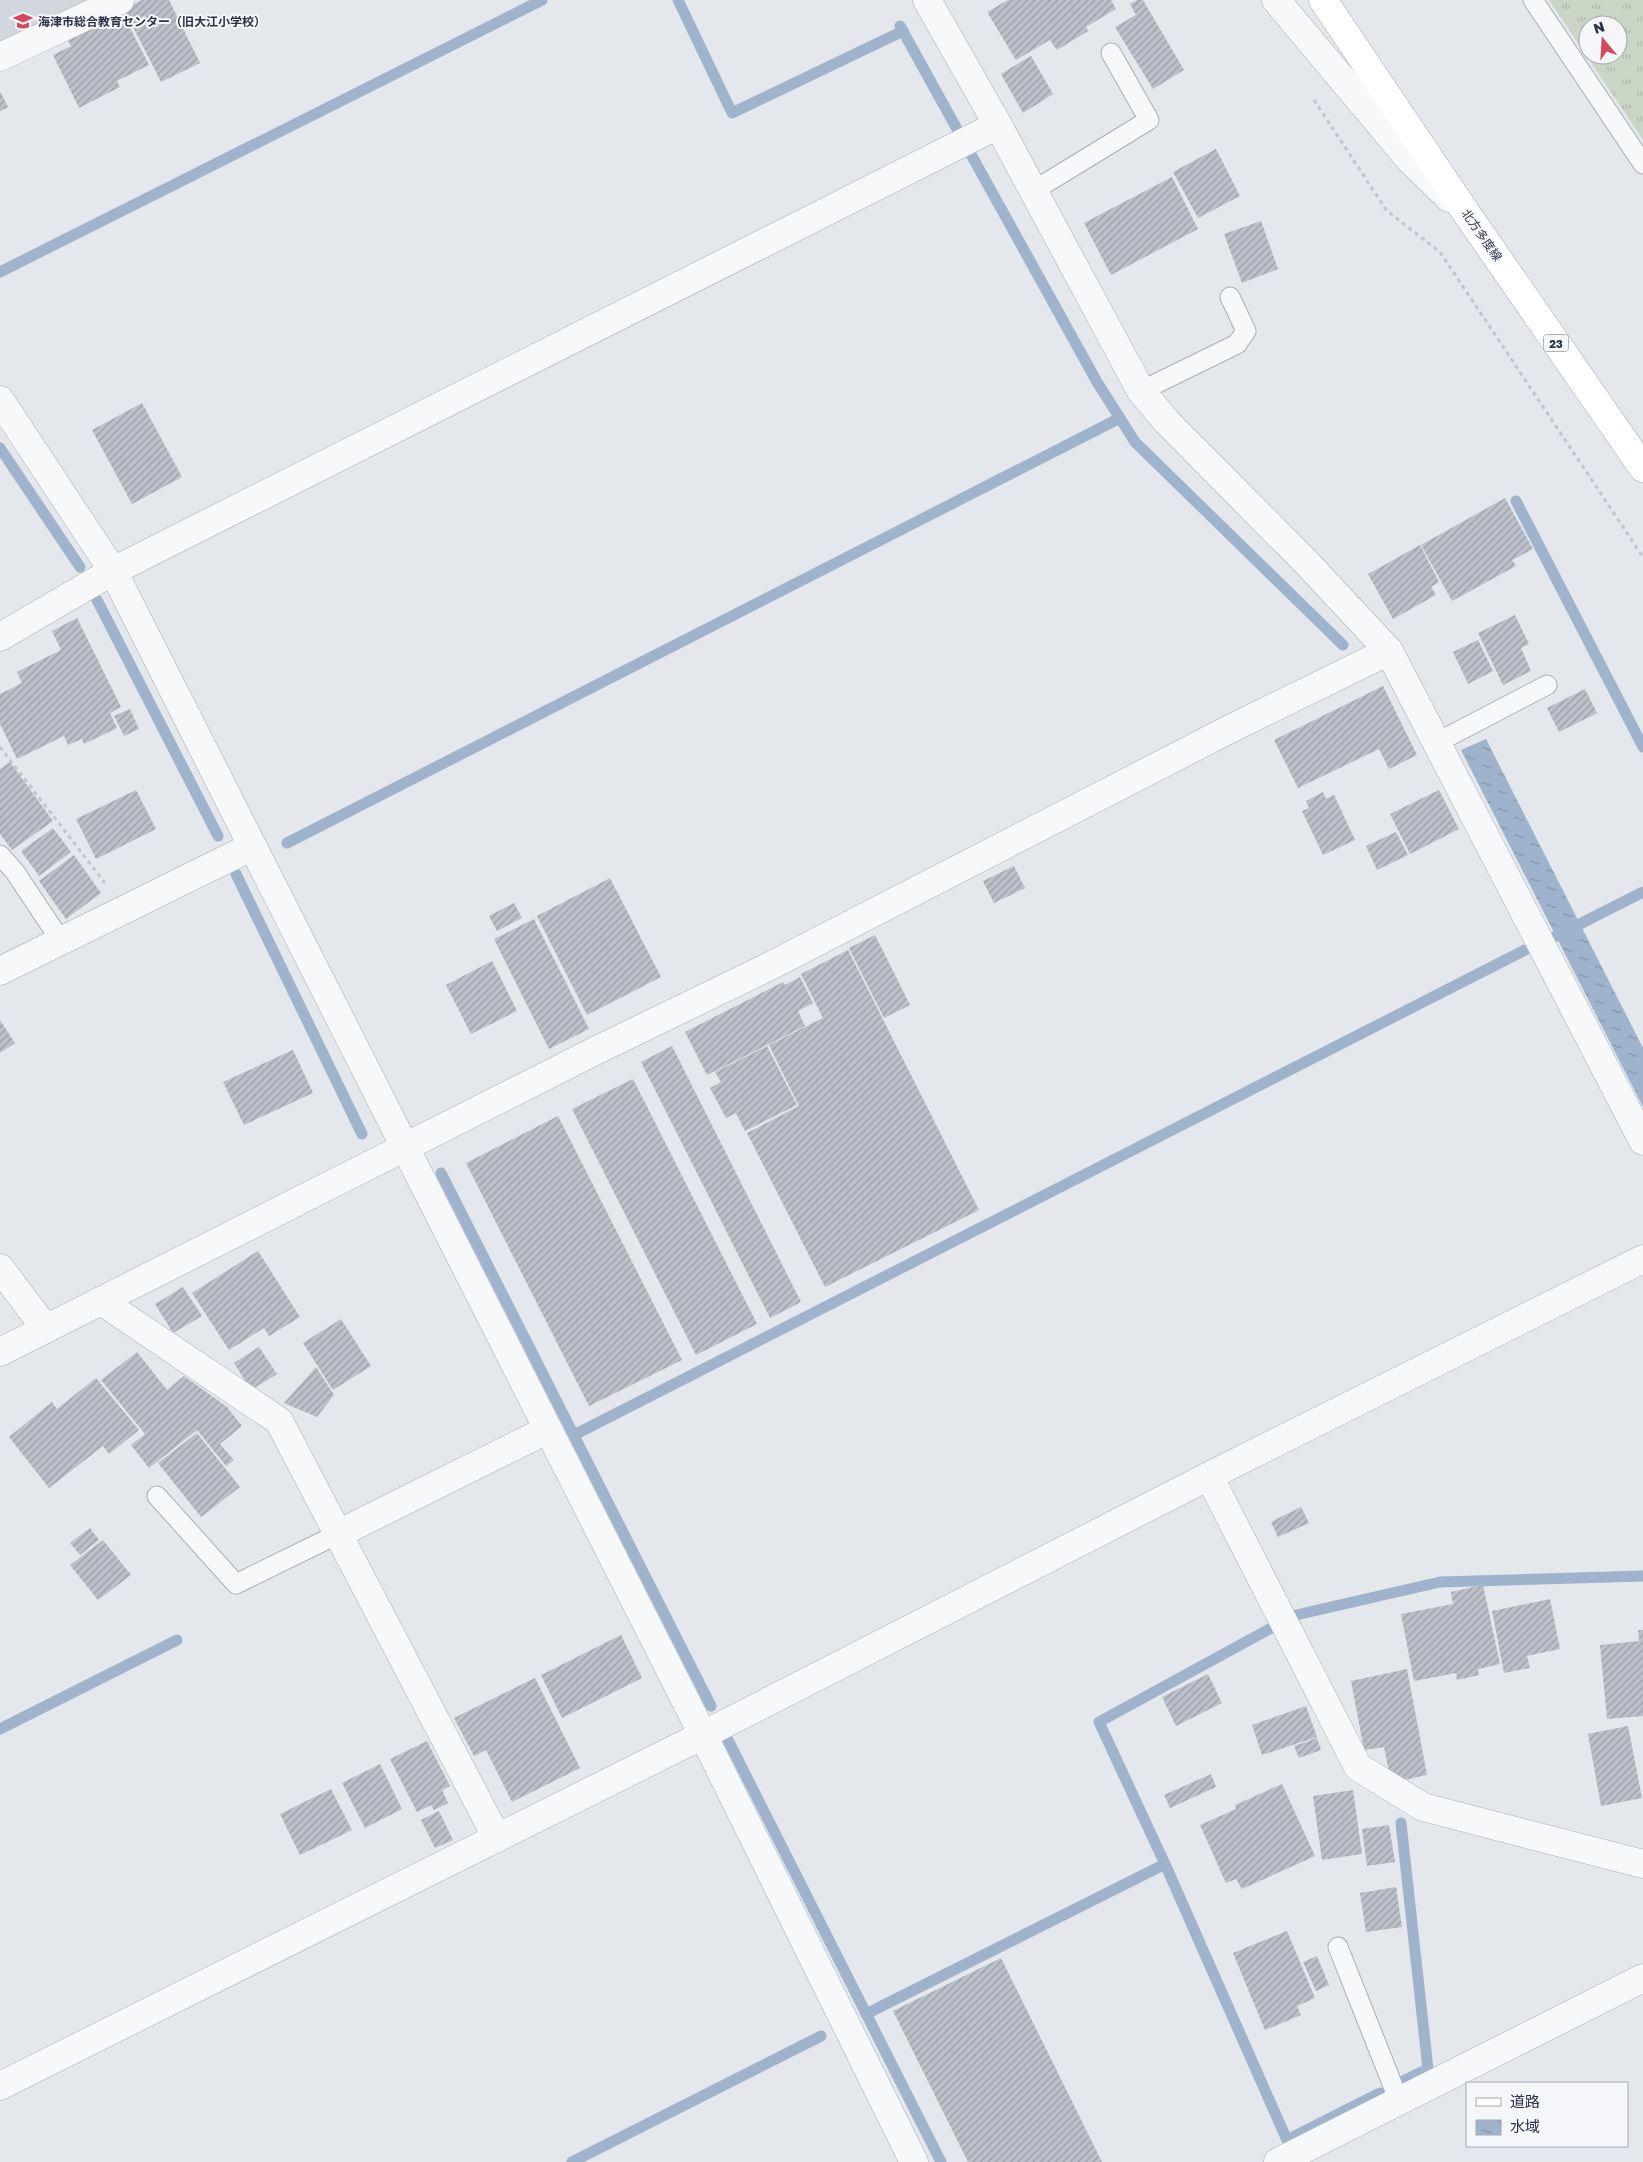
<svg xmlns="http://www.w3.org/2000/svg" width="1643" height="2162" font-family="'Golos Text','Noto Sans JP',sans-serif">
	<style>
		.built { fill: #d2d6de }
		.grass { fill: url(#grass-tufts); fill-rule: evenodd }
		.water { fill: url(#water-ripples) }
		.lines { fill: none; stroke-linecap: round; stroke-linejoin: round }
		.stream { stroke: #9fb4cc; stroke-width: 11 }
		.building { fill: url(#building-hatch) }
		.lane-casing { stroke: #a9aeb7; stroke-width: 21 }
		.street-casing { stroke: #a9aeb7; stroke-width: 29 }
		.primary-casing { stroke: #a3abb8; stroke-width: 29 }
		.path { stroke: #c2c5cb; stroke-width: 3; stroke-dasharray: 4 4; stroke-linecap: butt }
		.lane { stroke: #f7f8fa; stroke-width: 19 }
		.street { stroke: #f7f8fa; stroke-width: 28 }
		.primary { stroke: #fff; stroke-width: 28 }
		.labels { text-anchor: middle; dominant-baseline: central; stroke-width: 4; stroke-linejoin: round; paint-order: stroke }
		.shield { fill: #f4f6f9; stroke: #676e7b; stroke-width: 1 }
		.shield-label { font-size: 11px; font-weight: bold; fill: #2b3445 }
		.poi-label { font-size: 12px; font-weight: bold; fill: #2b3445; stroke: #f4f6f9; text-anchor: start }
		.street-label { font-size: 12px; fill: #2b3445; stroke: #f4f6f9 }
	</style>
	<defs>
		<pattern id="grass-tufts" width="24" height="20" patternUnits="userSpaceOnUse" patternTransform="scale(1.25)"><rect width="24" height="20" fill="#c9d6c5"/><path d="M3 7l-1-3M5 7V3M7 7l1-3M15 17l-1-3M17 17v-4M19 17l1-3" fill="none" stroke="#adb8ab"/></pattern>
		<pattern id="water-ripples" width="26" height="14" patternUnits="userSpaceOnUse" patternTransform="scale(1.25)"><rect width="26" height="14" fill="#9fb4cc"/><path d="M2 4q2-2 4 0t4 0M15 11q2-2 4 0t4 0" fill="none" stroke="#8293a7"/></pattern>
		<pattern id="building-hatch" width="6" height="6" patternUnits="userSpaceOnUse" patternTransform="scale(1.25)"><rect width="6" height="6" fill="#bbc0ca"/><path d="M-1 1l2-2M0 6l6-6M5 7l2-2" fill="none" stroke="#989da6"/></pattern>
	</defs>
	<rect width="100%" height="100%" fill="#e4e7ec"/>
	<path class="built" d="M 0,0 L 90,0 L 0,42 Z"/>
	<path class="grass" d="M 1549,0 L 1643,0 L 1643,140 ZM 1588,25 L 1618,25 L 1618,55 L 1588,55 Z"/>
	<path class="water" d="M 1486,739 L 1643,1048 L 1643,1107 L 1461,750 Z"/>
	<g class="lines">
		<g class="stream">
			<path d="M 678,0 L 732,113 L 903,31"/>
			<path d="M 900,26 L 1097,382 L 1135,442 L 1343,645"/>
			<path d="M 0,272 L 542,0"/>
			<path d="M 0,448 L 80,567"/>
			<path d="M 1516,501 L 1643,747"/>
			<path d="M 97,600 L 218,836"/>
			<path d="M 287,843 L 1120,418"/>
			<path d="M 236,874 L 362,1134"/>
			<path d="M 1556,936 L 1643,892"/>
			<path d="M 441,1173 L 711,1706"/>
			<path d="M 574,1435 L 1525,950"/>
			<path d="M 1296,1615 L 1440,1582 L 1643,1576"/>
			<path d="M 0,1729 L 177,1640"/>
			<path d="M 728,1740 L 941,2162"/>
			<path d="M 1401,1823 L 1428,2069 L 1401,2082"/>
			<path d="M 1165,1864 L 1287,2140 L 1380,2093"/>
			<path d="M 866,2014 L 1165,1864 L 1099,1722 L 1273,1627"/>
			<path d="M 572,2162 L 821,2036"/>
		</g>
	</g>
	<g class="building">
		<path d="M 142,0 L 169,0 L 200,63 L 161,82 L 124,9 Z"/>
		<path d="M 1008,0 L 1111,0 L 1116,9 L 1086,27 L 1088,31 L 1057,50 L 1050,40 L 1016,60 L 987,12 Z"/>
		<path d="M 1137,0 L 1143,0 L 1184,70 L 1153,89 L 1115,27 L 1136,15 L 1130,4 Z"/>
		<path d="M 122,12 L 149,65 L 117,81 L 120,87 L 79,108 L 53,55 L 71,46 L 67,39 Z"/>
		<path d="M 1031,56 L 1053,94 L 1023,113 L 1001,74 Z"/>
		<path d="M 0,91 L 8,107 L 0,111 Z"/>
		<path d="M 1216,149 L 1240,196 L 1198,218 L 1173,172 Z"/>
		<path d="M 1172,177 L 1198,229 L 1111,275 L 1084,223 Z"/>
		<path d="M 1261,221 L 1278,269 L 1242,283 L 1224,234 Z"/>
		<path d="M 142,403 L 182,477 L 132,504 L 92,430 Z"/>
		<path d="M 1505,498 L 1533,549 L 1512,560 L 1516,566 L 1452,601 L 1421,545 Z"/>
		<path d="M 1420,545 L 1439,582 L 1431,587 L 1436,595 L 1393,619 L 1368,574 Z"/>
		<path d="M 1515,615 L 1529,644 L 1521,648 L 1531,671 L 1503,685 L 1478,633 Z"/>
		<path d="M 77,618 L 121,707 L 110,713 L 117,728 L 84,744 L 82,739 L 68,745 L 64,736 L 17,759 L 0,724 L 0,694 L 22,683 L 17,672 L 61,650 L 52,631 Z"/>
		<path d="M 1478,640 L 1493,671 L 1468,684 L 1453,652 Z"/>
		<path d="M 1383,686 L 1417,755 L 1389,769 L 1379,749 L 1298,788 L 1274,740 Z"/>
		<path d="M 1585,689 L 1597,713 L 1559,732 L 1547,708 Z"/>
		<path d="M 130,709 L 139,729 L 124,736 L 114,716 Z"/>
		<path d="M 10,762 L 53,821 L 12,850 L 0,834 L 0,769 Z"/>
		<path d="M 136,790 L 156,829 L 96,859 L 76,819 Z"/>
		<path d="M 1439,790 L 1459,829 L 1410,854 L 1390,814 Z"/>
		<path d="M 1323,792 L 1326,799 L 1334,795 L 1355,840 L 1323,855 L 1302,811 L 1309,808 L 1306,801 Z"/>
		<path d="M 53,828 L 71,852 L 39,876 L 21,851 Z"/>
		<path d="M 1396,832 L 1408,855 L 1377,870 L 1366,846 Z"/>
		<path d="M 74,855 L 101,893 L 66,919 L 39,881 Z"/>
		<path d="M 1014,866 L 1025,888 L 994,903 L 983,881 Z"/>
		<path d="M 610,878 L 661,977 L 587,1015 L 537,916 Z"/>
		<path d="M 514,903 L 522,918 L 497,931 L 489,916 Z"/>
		<path d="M 534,919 L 589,1029 L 549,1049 L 494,939 Z"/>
		<path d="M 875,935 L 910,1005 L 884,1018 L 849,948 Z"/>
		<path d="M 848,950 L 979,1210 L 825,1287 L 747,1133 L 799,1106 L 769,1045 L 823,1018 L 801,974 Z"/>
		<path d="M 492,961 L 517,1011 L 471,1034 L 446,985 Z"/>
		<path d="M 800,977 L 813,1003 L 798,1011 L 805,1026 L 707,1075 L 685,1032 L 783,982 L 785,985 Z"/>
		<path d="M 0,1020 L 15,1043 L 0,1053 Z"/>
		<path d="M 672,1046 L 801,1302 L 770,1318 L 641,1062 Z"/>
		<path d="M 767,1046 L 797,1105 L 745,1131 L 736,1113 L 726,1118 L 710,1088 L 721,1082 L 715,1072 Z"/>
		<path d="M 293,1050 L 313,1093 L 244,1125 L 223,1082 Z"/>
		<path d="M 633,1079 L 757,1324 L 696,1355 L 572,1109 Z"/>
		<path d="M 558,1116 L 682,1360 L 589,1406 L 466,1163 Z"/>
		<path d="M 258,1251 L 300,1317 L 269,1336 L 264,1328 L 229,1350 L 192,1293 Z"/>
		<path d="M 183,1287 L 202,1316 L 173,1333 L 155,1304 Z"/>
		<path d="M 341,1319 L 371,1366 L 333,1390 L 303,1343 Z"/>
		<path d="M 259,1347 L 277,1374 L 251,1390 L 234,1363 Z"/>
		<path d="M 137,1352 L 167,1390 L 184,1376 L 227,1407 L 242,1426 L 220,1444 L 234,1460 L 226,1466 L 197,1430 L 149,1468 L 131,1445 L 145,1434 L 101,1380 Z"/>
		<path d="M 316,1367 L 334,1395 L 317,1417 L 284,1403 Z"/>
		<path d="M 96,1378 L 139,1430 L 109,1454 L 103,1446 L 49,1488 L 9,1437 L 52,1402 L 57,1409 Z"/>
		<path d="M 197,1433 L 240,1487 L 201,1517 L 158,1463 Z"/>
		<path d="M 1301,1507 L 1309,1523 L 1278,1537 L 1271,1522 Z"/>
		<path d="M 90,1528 L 99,1540 L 80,1555 L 70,1543 Z"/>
		<path d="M 103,1540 L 131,1575 L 98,1600 L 70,1565 Z"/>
		<path d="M 1483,1585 L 1500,1664 L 1478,1669 L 1479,1675 L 1457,1680 L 1456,1673 L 1414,1681 L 1401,1614 L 1453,1604 L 1451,1592 Z"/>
		<path d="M 1550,1599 L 1560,1649 L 1527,1656 L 1530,1668 L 1504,1673 L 1492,1611 Z"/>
		<path d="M 1638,1630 L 1643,1630 L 1643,1716 L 1607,1719 L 1600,1645 L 1639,1641 Z"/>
		<path d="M 621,1635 L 642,1678 L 562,1718 L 541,1675 Z"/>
		<path d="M 1407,1669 L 1427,1775 L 1404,1780 L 1389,1772 L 1384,1747 L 1364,1750 L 1351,1681 Z"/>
		<path d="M 1208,1674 L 1222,1703 L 1176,1726 L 1162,1697 Z"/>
		<path d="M 535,1678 L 580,1768 L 512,1802 L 486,1750 L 474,1756 L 454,1718 Z"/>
		<path d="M 1306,1706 L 1317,1737 L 1262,1755 L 1252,1725 Z"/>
		<path d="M 1628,1726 L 1642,1798 L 1601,1806 L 1588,1734 Z"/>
		<path d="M 1317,1738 L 1321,1750 L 1299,1758 L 1294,1746 Z"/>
		<path d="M 427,1741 L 450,1786 L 442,1790 L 448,1803 L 434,1810 L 431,1805 L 417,1812 L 390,1759 Z"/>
		<path d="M 380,1764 L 402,1809 L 365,1828 L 342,1783 Z"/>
		<path d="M 1211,1774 L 1216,1787 L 1170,1808 L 1164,1795 Z"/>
		<path d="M 1282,1784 L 1315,1856 L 1242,1889 L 1236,1879 L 1226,1883 L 1200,1825 L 1236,1809 L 1235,1805 Z"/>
		<path d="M 331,1789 L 352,1830 L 300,1855 L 280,1814 Z"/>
		<path d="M 1353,1790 L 1362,1854 L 1322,1860 L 1313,1796 Z"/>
		<path d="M 439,1811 L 453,1840 L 435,1848 L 421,1820 Z"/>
		<path d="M 1389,1825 L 1395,1862 L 1367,1866 L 1362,1829 Z"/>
		<path d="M 1396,1887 L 1402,1927 L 1366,1932 L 1360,1893 Z"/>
		<path d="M 1287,1931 L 1315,1998 L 1297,2006 L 1301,2015 L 1265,2030 L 1233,1953 Z"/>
		<path d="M 1317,1956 L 1329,1985 L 1316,1991 L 1303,1962 Z"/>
		<path d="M 1001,1958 L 1102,2162 L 968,2162 L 893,2011 Z"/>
	</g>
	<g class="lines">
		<g class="lane-casing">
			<g id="lane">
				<path d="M 1533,0 L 1643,164"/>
				<path d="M 1033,191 L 1149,120 L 1111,53"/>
				<path d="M 1141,391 L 1237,344 L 1246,331 L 1230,297"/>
				<path d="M 1436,743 L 1547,685"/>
				<path d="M 0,855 L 15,872 L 61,941"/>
				<path d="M 157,1496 L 236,1584 L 338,1534"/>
				<path d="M 1338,1947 L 1399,2101"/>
			</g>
		</g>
		<g class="street-casing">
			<g id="street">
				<path d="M 927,0 L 998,125 L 1141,391 L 1167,422 L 1306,562 L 1389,651 L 1643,1141"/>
				<path d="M 1276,0 L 1410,160 L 1449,198"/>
				<path d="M 0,57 L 120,0"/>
				<path d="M 0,400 L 113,571 L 703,1735 L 914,2162"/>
				<path d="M 0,637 L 113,571 L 998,125"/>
				<path d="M 0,971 L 251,847"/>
				<path d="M 0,1268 L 46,1329"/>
				<path d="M 101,1301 L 279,1421 L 497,1838"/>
				<path d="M 0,1352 L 599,1049 L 768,967 L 1232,728 L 1389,651"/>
				<path d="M 1209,1476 L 1358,1767 L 1423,1807 L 1643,1864"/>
				<path d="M 338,1534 L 547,1430"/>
				<path d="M 0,2086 L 703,1735 L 1209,1476 L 1643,1259"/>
				<path d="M 1278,2162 L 1643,1978"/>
			</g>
		</g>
		<g class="primary-casing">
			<path id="primary" d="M 1323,0 L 1469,217 L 1643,468"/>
		</g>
		<g class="path">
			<path d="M 1314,100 L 1387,211 L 1440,252 L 1643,557"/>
			<path d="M 0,747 L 105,883"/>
		</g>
		<use href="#lane" class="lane"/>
		<use href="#street" class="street"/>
		<use href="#primary" class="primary"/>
	</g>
	<defs>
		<g id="school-bare" transform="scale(1.5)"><path d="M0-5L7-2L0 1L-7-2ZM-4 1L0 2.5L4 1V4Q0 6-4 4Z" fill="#d1495b" stroke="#f4f6f9" stroke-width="2.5" paint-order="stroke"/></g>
	</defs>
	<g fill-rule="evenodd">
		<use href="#school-bare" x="23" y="21"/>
	</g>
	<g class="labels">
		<rect class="shield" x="1543.5" y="334.5" width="25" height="17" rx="4"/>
		<g class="shield-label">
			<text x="1556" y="343">23</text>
		</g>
		<g class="poi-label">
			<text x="38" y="21">海津市総合教育センター（旧大江小学校）</text>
		</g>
		<g class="street-label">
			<text transform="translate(1482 235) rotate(55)">北方多度線</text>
		</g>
	</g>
	<rect x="1466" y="2082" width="162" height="65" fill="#f4f6f9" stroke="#a4a8b1"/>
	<rect x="1476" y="2098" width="25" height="8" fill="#ffffff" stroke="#a4a8b1"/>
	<text x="1510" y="2107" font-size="15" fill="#2b3445">道路</text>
	<rect x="1476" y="2120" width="25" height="15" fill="url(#water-ripples)" stroke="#a4a8b1"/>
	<text x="1510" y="2132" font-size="15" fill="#2b3445">水域</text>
	<g transform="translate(1603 40) rotate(342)"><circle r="24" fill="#f4f6f9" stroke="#a4a8b1"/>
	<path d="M0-4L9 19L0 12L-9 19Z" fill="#d1495b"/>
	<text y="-8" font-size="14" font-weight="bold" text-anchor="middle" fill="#2b3445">N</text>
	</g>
</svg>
